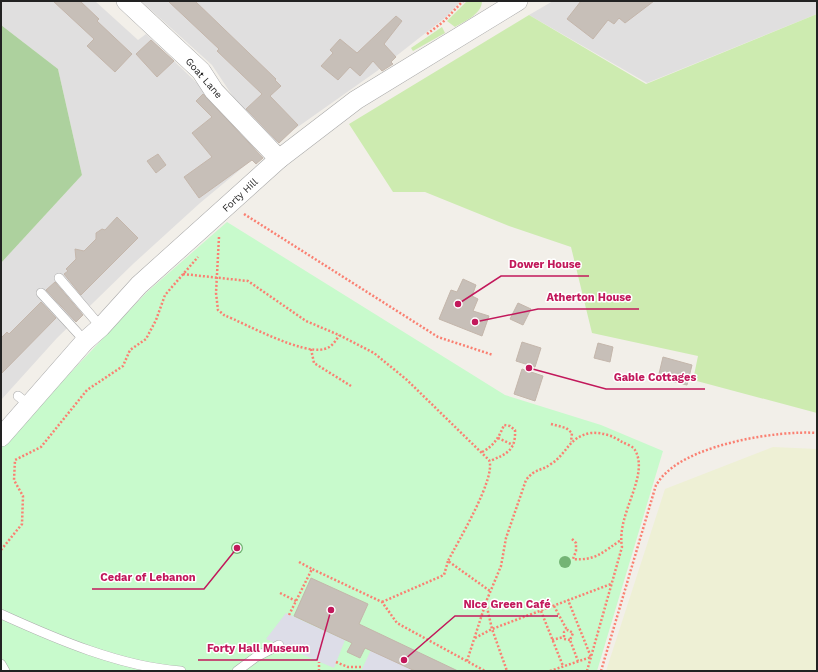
<svg xmlns="http://www.w3.org/2000/svg" width="818" height="672" font-family="'Work Sans',sans-serif">
	<style>
		.residential { fill: #e0dfdf }
		.farmland { fill: #eef0d5 }
		.grass { fill: #cdebb0 }
		.forest { fill: #add19e }
		.park { fill: #c8facc }
		.plaza { fill: #dddde8 }
		.building { fill: #c7bfb8; stroke: #c4b6ab }
		.lines { fill: none; stroke-linecap: round; stroke-linejoin: round }
		.service-casing { stroke: #a9a9a9; stroke-width: 10 }
		.minor-casing { stroke: #a9a9a9; stroke-width: 20 }
		.path { stroke: #fa8072; stroke-width: 2.5; stroke-dasharray: 2 2; stroke-linecap: butt }
		.service { stroke: #fff; stroke-width: 9 }
		.minor { stroke: #fff; stroke-width: 19 }
		.tree { fill: #74b475 }
		.labels { text-anchor: middle; dominant-baseline: central; stroke-width: 3; stroke-linejoin: round; paint-order: stroke }
		.street-label { font-size: 10px; fill: #222; stroke: #fff }
		.leader { fill: none; stroke: #c2185b; stroke-width: 1.5 }
		.callout-dot { fill: #c2185b; stroke: #fff; stroke-width: 1.5 }
		.callout-label { font-size: 11px; text-anchor: middle; font-weight: bold; fill: #c2185b; stroke: #fff; stroke-width: 3; stroke-linejoin: round; paint-order: stroke }
	</style>
	<rect width="100%" height="100%" fill="#f2efe9"/>
	<g class="residential">
		<path d="M 1,1 L 95,1 L 138,40 L 146,34 L 229,114 L 259,154 L 200,203 L 133,264 L 57,338 L 1,400 L 1,263 L 82,175 L 58,69 L 1,25 Z"/>
		<path d="M 141,1 L 461,1 L 446,17 L 377,71 L 275,143 L 238,104 L 212,65 Z"/>
		<path d="M 553,1 L 817,1 L 817,14 L 647,83 L 529,15 Z"/>
	</g>
	<path class="farmland" d="M 773,447 L 817,449 L 817,671 L 606,671 L 665,489 Z"/>
	<g class="grass">
		<path d="M 467,1 L 482,1 C 482,14 465,21 455,27 L 447,21 Z"/>
		<path d="M 817,14 L 817,413 L 693,380 L 698,356 L 592,333 L 571,247 L 509,226 L 425,192 L 393,192 L 349,124 L 529,15 L 646,84 Z"/>
		<path d="M 442,27 L 445,33 L 413,51 L 411,48 Z"/>
	</g>
	<path class="forest" d="M 1,25 L 58,69 L 82,175 L 1,263 Z"/>
	<path class="park" d="M 227,222 L 505,395 L 601,425 L 663,451 L 597,671 L 1,671 L 1,446 L 147,292 Z"/>
	<g class="plaza">
		<path d="M 286,613 L 345,640 L 334,668 L 266,639 Z"/>
		<path d="M 371,650 L 415,671 L 361,671 Z"/>
	</g>
	<g class="building">
		<path d="M 53,1 L 80,1 L 99,19 L 97,21 L 132,54 L 115,72 L 87,46 L 94,39 Z"/>
		<path d="M 168,1 L 195,1 L 276,79 L 275,80 L 281,86 L 270,96 L 298,125 L 279,143 L 246,109 L 262,94 L 217,51 L 219,49 Z"/>
		<path d="M 581,1 L 654,1 L 625,23 L 619,18 L 614,24 L 608,20 L 593,39 L 567,19 Z"/>
		<path d="M 396,16 L 402,21 L 384,44 L 396,57 L 391,62 L 393,64 L 382,71 L 373,61 L 360,76 L 350,67 L 338,80 L 321,66 L 333,53 L 330,50 L 340,39 L 357,53 Z"/>
		<path d="M 151,40 L 174,61 L 157,77 L 136,54 Z"/>
		<path d="M 203,94 L 263,158 L 256,164 L 252,160 L 199,198 L 184,177 L 212,157 L 192,133 L 212,117 L 196,101 Z"/>
		<path d="M 158,154 L 166,165 L 156,173 L 147,161 Z"/>
		<path d="M 117,217 L 138,238 L 81,295 L 64,274 L 68,271 L 66,269 L 76,259 L 75,249 L 84,251 L 96,239 L 96,233 L 102,229 L 105,230 Z"/>
		<path d="M 463,279 L 476,285 L 472,296 L 478,299 L 473,311 L 489,316 L 482,336 L 439,319 L 451,290 L 457,292 Z"/>
		<path d="M 55,282 L 83,315 L 76,322 L 46,290 Z"/>
		<path d="M 41,302 L 56,318 L 1,374 L 1,338 L 7,332 L 9,334 Z"/>
		<path d="M 518,303 L 531,309 L 523,325 L 510,319 Z"/>
		<path d="M 522,342 L 541,348 L 535,367 L 516,361 Z"/>
		<path d="M 598,343 L 613,347 L 610,362 L 594,358 Z"/>
		<path d="M 663,357 L 692,365 L 687,385 L 658,378 Z"/>
		<path d="M 522,369 L 543,376 L 535,401 L 514,394 Z"/>
		<path d="M 311,578 L 368,604 L 359,624 L 458,671 L 415,671 L 365,648 L 360,658 L 347,652 L 352,643 L 294,616 Z"/>
	</g>
	<g class="lines">
		<g class="service-casing">
			<g id="service">
				<path d="M 59,278 L 101,327"/>
				<path d="M 41,293 L 85,341"/>
				<path d="M 18,396 L 29,405"/>
				<path d="M 1,614 C 56,639 121,667 181,671"/>
				<path d="M 1,664 L 5,671"/>
				<path d="M 237,671 L 256,657 L 279,645"/>
			</g>
		</g>
		<g class="minor-casing">
			<g id="minor">
				<path d="M 126,1 L 201,71 L 214,91 L 279,159"/>
				<path d="M 1,437 L 85,341 L 101,327 L 139,285 L 279,159 L 356,100 L 518,1"/>
			</g>
		</g>
		<g class="path">
			<path d="M 427,34 L 443,22 L 463,1"/>
			<path d="M 244,214 L 438,337 L 493,355"/>
			<path d="M 219,237 L 216,293 L 218,310 L 224,315 C 246,324 302,355 324,349 C 331,348 336,341 339,335"/>
			<path d="M 183,274 L 248,281 L 306,321 L 339,335 L 374,353 L 407,380 L 489,460 C 497,477 457,543 448,561 L 490,591"/>
			<path d="M 311,349 L 314,363 L 351,386"/>
			<path d="M 551,424 L 566,428 L 572,433 L 571,442"/>
			<path d="M 498,438 L 513,445"/>
			<path d="M 482,452 C 494,446 499,437 504,425 L 510,426 L 515,430 C 516,451 506,454 490,461"/>
			<path d="M 572,539 L 576,543 L 576,551 L 573,559 C 595,561 603,552 621,540"/>
			<path d="M 1,550 L 22,524 L 23,496 L 14,480 L 15,460 L 41,447 L 87,390 L 123,366 L 130,350 L 146,339 L 156,320 L 165,295 L 198,257"/>
			<path d="M 299,562 L 312,569"/>
			<path d="M 280,593 L 296,601"/>
			<path d="M 382,602 L 444,575 L 448,561"/>
			<path d="M 486,603 L 492,629 L 507,671"/>
			<path d="M 554,606 L 567,630"/>
			<path d="M 541,611 L 563,666"/>
			<path d="M 289,615 L 312,569 L 382,602 L 397,623 L 485,671"/>
			<path d="M 475,638 L 492,629 L 611,584"/>
			<path d="M 552,640 L 564,637"/>
			<path d="M 570,640 L 564,639 L 564,632 L 568,630 L 573,633 L 570,640 L 578,661"/>
			<path d="M 467,661 L 486,602 L 501,566 L 506,538 L 526,480 C 535,468 542,471 551,464 C 568,453 568,437 591,433 C 601,432 614,436 622,442 C 626,444 633,446 635,450 C 650,476 616,514 622,547 L 587,671"/>
			<path d="M 336,662 L 348,667 L 363,667"/>
			<path d="M 319,671 L 319,662"/>
			<path d="M 550,671 L 591,657 L 568,600"/>
			<path d="M 601,671 L 656,485 C 659,481 662,476 666,473 C 695,444 778,430 817,433"/>
		</g>
		<use href="#service" class="service"/>
		<use href="#minor" class="minor"/>
	</g>
	<g class="tree">
		<circle cx="237" cy="548" r="6"/>
		<circle cx="565" cy="562" r="6"/>
	</g>
	<g class="labels">
		<g class="street-label">
			<text transform="translate(204 78) rotate(49)">Goat Lane</text>
			<text transform="translate(240 195) rotate(-43)">Forty Hill</text>
		</g>
	</g>
	<path class="leader" d="M458 304L501 276H589M475 322L538 309H639M529 368L606 389H705M237 548L204 589H92M404 660L455 616H558M331 610L317 660H198"/>
	<g class="callout-dot">
		<circle cx="458" cy="304" r="4"/>
		<circle cx="475" cy="322" r="4"/>
		<circle cx="529" cy="368" r="4"/>
		<circle cx="237" cy="548" r="4"/>
		<circle cx="404" cy="660" r="4"/>
		<circle cx="331" cy="610" r="4"/>
	</g>
	<g class="callout-label">
		<text x="545" y="268">Dower House</text>
		<text x="589" y="301">Atherton House</text>
		<text x="655" y="381">Gable Cottages</text>
		<text x="148" y="581">Cedar of Lebanon</text>
		<text x="507" y="608">Nice Green Café</text>
		<text x="258" y="652">Forty Hall Museum</text>
	</g>
	<rect width="818" height="672" fill="none" stroke="#222222" stroke-width="4"/>
</svg>
